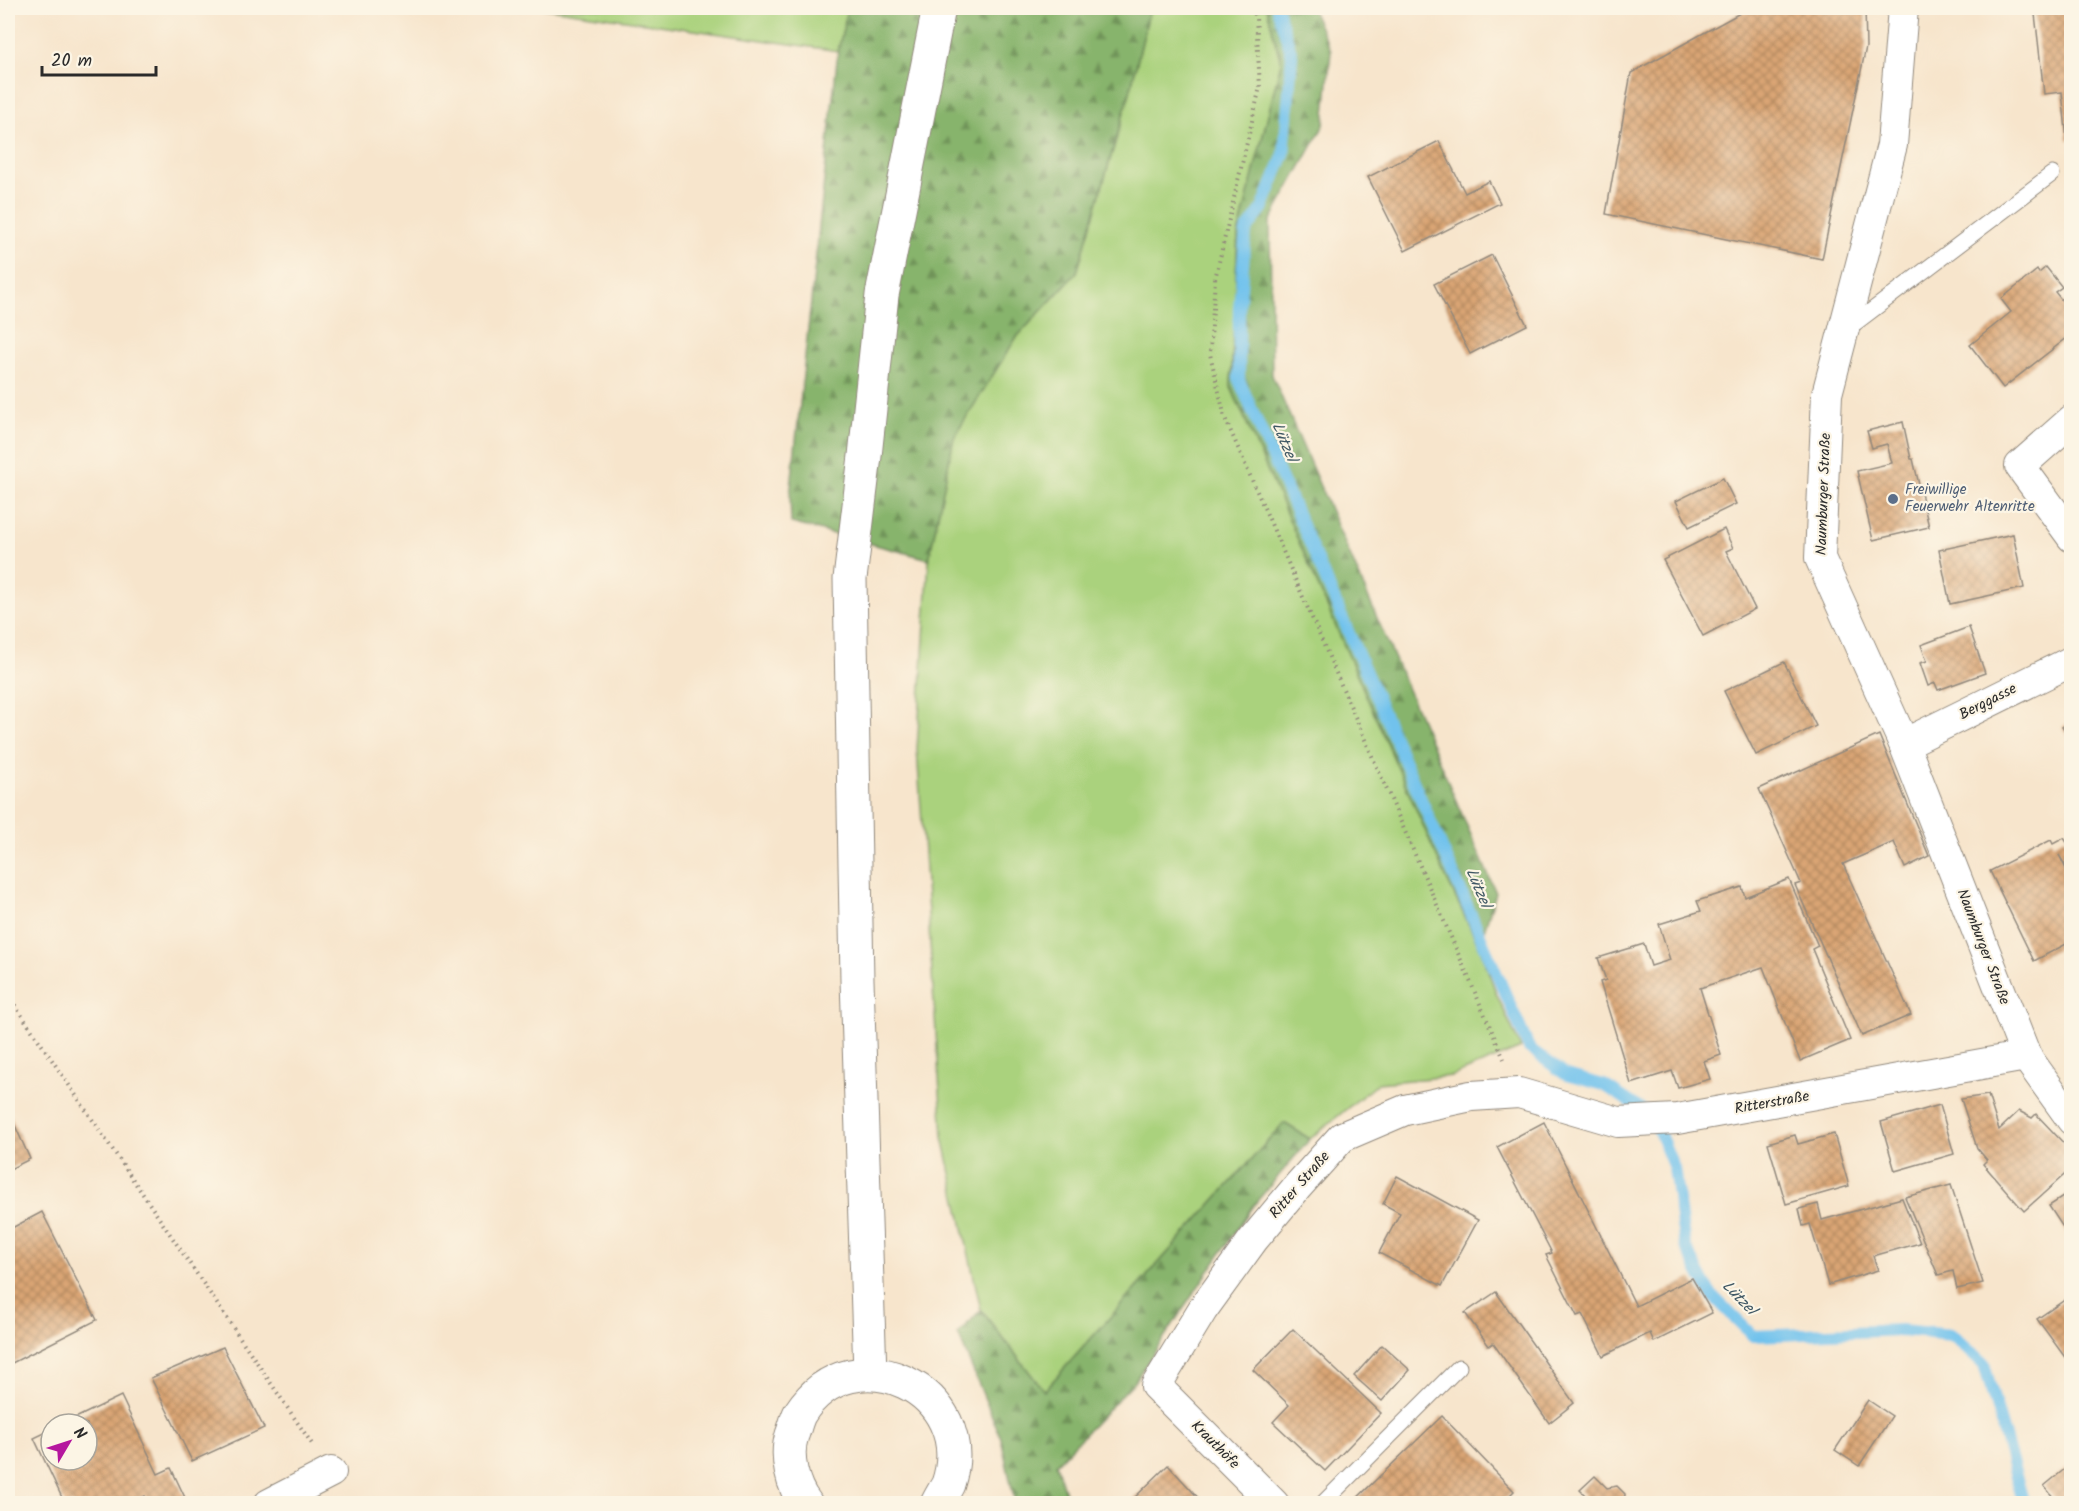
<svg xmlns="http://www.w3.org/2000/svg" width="2079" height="1511" font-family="Kalam,sans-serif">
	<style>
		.grass { fill: #aad27d; stroke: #6a7e54; stroke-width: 1.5 }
		.forest { fill: url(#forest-firs); stroke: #59704c; stroke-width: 1.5 }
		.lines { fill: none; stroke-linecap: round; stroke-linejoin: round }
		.stream { stroke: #71c2ed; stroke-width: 12 }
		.building { fill: url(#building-cross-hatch) }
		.service-casing { stroke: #91887c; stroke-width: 17 }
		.minor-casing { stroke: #91887c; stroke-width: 32 }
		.secondary-casing { stroke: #91887c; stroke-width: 35 }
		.path { stroke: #91887c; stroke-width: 4; stroke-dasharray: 1.5 4.5; stroke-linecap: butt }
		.service { stroke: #fff; stroke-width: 15 }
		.minor { stroke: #fff; stroke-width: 30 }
		.secondary { stroke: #fff; stroke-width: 33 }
		.service-dot { fill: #5c6f8a; stroke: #fcf5e5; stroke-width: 2 }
		.labels { text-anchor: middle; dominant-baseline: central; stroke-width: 4.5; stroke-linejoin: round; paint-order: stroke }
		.service-label { font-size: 15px; fill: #4e5e75; stroke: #fcf5e5; text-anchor: start }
		.street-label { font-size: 15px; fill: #2b2b2b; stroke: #fcf5e5 }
		.water-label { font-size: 16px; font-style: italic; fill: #405865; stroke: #fcf5e5 }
	</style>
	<defs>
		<pattern id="forest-firs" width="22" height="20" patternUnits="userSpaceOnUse" patternTransform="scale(1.5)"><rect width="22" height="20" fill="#87b46c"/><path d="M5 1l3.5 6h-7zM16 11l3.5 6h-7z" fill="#6f9359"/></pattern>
		<pattern id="building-cross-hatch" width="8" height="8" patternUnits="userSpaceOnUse" patternTransform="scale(1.5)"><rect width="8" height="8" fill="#daa574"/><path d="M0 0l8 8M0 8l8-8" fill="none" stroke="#b1875f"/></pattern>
	</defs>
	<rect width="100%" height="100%" fill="#fcf5e5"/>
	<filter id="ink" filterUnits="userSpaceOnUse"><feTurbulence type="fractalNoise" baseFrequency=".0167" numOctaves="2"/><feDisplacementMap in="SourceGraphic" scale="12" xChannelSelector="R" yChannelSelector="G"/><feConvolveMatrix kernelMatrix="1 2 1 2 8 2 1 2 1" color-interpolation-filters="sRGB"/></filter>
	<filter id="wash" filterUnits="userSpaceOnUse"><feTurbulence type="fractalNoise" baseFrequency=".008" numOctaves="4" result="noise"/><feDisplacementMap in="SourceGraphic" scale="24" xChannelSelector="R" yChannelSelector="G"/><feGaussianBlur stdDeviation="1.35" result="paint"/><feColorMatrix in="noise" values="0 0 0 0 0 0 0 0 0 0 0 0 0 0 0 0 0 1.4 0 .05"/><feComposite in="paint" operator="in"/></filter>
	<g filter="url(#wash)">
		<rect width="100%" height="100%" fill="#f7e5cc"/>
		<g class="grass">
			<path d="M 543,8 L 848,8 L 838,51 Z"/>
			<path d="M 1150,8 L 1267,8 L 1281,63 L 1238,235 L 1231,387 L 1444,873 L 1479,946 L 1497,995 L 1521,1048 L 1452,1076 L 1378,1083 L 1310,1139 L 1284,1123 L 1044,1391 L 981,1310 L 943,1137 L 917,749 L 929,559 L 954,437 L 1016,338 L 1077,272 L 1130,92 Z"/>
		</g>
		<g class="forest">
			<path d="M 848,8 L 1150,8 L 1130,92 L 1077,272 L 1016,338 L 954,437 L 929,559 L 791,523 L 790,496 L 838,51 Z"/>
			<path d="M 1267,8 L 1311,8 L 1331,51 L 1324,125 L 1270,222 L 1272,375 L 1496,893 L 1479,946 L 1444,873 L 1231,387 L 1238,235 L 1281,63 Z"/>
			<path d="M 1284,1123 L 1310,1139 L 1252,1207 L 1134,1382 L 1056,1464 L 1068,1503 L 1015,1503 L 1001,1438 L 958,1334 L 981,1310 L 1044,1391 Z"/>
		</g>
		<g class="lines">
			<path class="stream" d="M 1277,8 L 1292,55 L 1284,154 L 1262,209 L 1246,231 L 1239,309 L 1239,380 L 1529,1048 L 1566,1075 L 1604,1085 L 1653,1117 L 1674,1168 L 1685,1246 L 1710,1293 L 1753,1336 L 1901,1330 L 1952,1335 L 1984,1364 L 2024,1504"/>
		</g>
		<g id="blocks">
			<g class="building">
				<path d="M 1749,8 L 1865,8 L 1866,47 L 1822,259 L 1606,214 L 1631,73 Z"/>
				<path d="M 2072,10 L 2072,139 L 2067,140 L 2062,92 L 2044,94 L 2035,14 Z"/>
				<path d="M 1439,141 L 1465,193 L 1489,181 L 1500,203 L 1405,251 L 1368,177 Z"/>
				<path d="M 1492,255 L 1527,325 L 1470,354 L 1434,284 Z"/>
				<path d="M 2046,267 L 2062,287 L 2055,292 L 2072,313 L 2072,334 L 2003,388 L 1970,345 L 2011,312 L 2001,299 L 2037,270 L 2039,273 Z"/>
				<path d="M 1903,422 L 1911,459 L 1913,459 L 1929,527 L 1873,540 L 1857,471 L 1892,463 L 1887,444 L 1872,448 L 1867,431 Z"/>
				<path d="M 1723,478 L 1736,504 L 1689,527 L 1676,501 Z"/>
				<path d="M 1724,529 L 1733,548 L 1726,551 L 1755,609 L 1703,636 L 1663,560 Z"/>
				<path d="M 2013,534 L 2024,588 L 1950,604 L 1939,550 Z"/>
				<path d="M 1969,627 L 1985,673 L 1938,690 L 1935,683 L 1928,686 L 1920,663 L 1927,661 L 1921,645 Z"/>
				<path d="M 1784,662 L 1816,726 L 1756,755 L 1724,691 Z"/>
				<path d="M 2072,720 L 2072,742 L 2062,727 Z"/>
				<path d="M 1879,735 L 1929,856 L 1905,868 L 1894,842 L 1843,864 L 1911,1015 L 1862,1036 L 1795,885 L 1801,883 L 1759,789 Z"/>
				<path d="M 2064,838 L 2072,850 L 2072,877 L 2059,855 L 2072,881 L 2072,941 L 2034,961 L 1990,871 L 2051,840 L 2053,844 Z"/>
				<path d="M 1789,879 L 1818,946 L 1812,949 L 1850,1040 L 1800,1061 L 1763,967 L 1700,988 L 1721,1055 L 1704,1061 L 1710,1079 L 1678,1088 L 1672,1071 L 1631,1084 L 1600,982 L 1606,980 L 1598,958 L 1644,944 L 1651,966 L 1670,960 L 1659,924 L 1701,911 L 1697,901 L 1742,887 L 1745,897 Z"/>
				<path d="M 1988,1095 L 1999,1130 L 2019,1111 L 2032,1118 L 2036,1114 L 2072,1152 L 2072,1168 L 2024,1211 L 1983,1164 L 1987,1160 L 1977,1148 L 1961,1099 Z"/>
				<path d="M 1940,1105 L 1954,1154 L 1895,1171 L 1881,1122 Z"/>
				<path d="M 8,1110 L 30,1159 L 8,1170 Z"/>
				<path d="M 1544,1122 L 1636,1306 L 1692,1278 L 1712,1313 L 1654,1342 L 1650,1333 L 1603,1356 L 1582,1314 L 1577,1316 L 1546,1255 L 1552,1253 L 1497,1147 Z"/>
				<path d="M 1834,1134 L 1849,1186 L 1786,1204 L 1768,1143 L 1795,1135 L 1798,1144 Z"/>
				<path d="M 1397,1176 L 1478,1220 L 1442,1286 L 1379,1253 L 1400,1213 L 1383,1204 Z"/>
				<path d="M 1951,1185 L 1983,1283 L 1957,1289 L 1953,1271 L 1938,1275 L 1905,1197 Z"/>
				<path d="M 2072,1191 L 2072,1241 L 2049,1206 Z"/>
				<path d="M 1902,1198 L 1920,1243 L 1873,1256 L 1878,1270 L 1828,1285 L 1810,1224 L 1803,1226 L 1799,1209 L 1818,1204 L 1822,1220 Z"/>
				<path d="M 42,1212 L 97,1320 L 8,1365 L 8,1230 Z"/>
				<path d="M 1496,1292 L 1574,1403 L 1549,1423 L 1493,1343 L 1489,1346 L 1465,1313 Z"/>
				<path d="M 2072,1295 L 2072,1367 L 2037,1319 Z"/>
				<path d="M 1293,1329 L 1381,1413 L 1325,1471 L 1273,1422 L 1289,1405 L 1253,1370 Z"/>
				<path d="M 1382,1345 L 1410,1370 L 1382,1401 L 1354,1376 Z"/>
				<path d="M 223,1347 L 264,1428 L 192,1461 L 151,1378 Z"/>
				<path d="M 121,1396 L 158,1474 L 171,1468 L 188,1504 L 148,1504 L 145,1496 L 129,1504 L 65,1504 L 34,1438 L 51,1430 L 51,1460 L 87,1460 L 87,1424 L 63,1424 Z"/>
				<path d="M 1868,1400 L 1892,1416 L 1859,1466 L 1835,1450 Z"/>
				<path d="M 1442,1416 L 1514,1491 L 1501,1504 L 1351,1504 Z"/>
				<path d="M 2072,1463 L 2072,1504 L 2059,1504 L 2044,1486 Z"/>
				<path d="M 1168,1465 L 1204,1504 L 1128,1504 Z"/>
				<path d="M 1595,1476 L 1607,1488 L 1617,1486 L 1625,1494 L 1624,1502 L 1576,1504 L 1585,1495 L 1580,1490 Z"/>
			</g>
		</g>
	</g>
	<g filter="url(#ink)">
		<use href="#blocks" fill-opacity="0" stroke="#91887c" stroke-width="1.5"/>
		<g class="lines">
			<g class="service-casing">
				<g id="service">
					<path d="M 1846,330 L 2052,174"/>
					<path d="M 1322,1504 L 1459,1367"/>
				</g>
			</g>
			<g class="minor-casing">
				<g id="minor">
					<path d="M 1903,8 L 1892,145 L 1827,394 L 1820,558 L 1904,744 L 2026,1056 L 2072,1120"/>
					<path d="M 2072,420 L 2020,466 L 2072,537"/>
					<path d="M 1904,744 L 2072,661"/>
					<path d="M 269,1504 L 331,1472"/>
					<path d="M 1274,1504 L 1156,1386 L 1203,1309 L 1253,1240 L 1298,1186 L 1342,1137 L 1405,1110 L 1471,1096 L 1519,1093 L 1618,1122 L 1677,1119 L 2026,1056"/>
				</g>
			</g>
			<g class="secondary-casing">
				<g id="secondary">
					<path d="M 870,1373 L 857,980 L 850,579 L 865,456 L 882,295 L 939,8"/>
					<path d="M 806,1504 C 792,1486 785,1456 792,1435 C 795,1428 796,1420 800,1413 C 853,1330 979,1391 948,1484 C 945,1490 940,1497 937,1504"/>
				</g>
			</g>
			<g class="path">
				<path d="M 1252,8 L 1256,17 L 1260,87 L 1215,279 L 1210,354 L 1225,418 L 1504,1059"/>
				<path d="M 8,995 L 312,1444"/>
			</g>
			<use href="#service" class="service"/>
			<use href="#minor" class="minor"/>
			<use href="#secondary" class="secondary"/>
		</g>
	</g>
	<circle class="service-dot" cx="1893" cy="499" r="6"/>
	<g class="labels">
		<g class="service-label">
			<text x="1905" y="490">Freiwillige<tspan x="1905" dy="17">Feuerwehr Altenritte</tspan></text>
		</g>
		<g class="street-label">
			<text transform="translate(1824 494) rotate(-88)">Naumburger Straße</text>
			<text transform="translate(1988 702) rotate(-27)">Berggasse</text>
			<text transform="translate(1983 947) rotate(69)">Naumburger Straße</text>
			<text transform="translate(1772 1103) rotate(-10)">Ritterstraße</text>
			<text transform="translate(1300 1185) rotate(-49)">Ritter Straße</text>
			<text transform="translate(1215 1445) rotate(45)">Krauthöfe</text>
		</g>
		<g class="water-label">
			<text transform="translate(1284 442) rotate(67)">Lützel</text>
			<text transform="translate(1478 888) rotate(67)">Lützel</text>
			<text transform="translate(1739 1298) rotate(46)">Lützel</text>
		</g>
	</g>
	<rect width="2079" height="1511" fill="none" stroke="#fcf5e5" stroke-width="30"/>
	<g transform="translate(69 1442) rotate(51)"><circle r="28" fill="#fcf5e5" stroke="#a8a49b" stroke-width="1.5"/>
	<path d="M0-4.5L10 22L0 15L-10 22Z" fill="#b5179e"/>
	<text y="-9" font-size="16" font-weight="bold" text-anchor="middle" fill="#2b2b2b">N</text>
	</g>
	<path d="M42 66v9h114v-9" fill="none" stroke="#2b2b2b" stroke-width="3"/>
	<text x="51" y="66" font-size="18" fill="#2b2b2b" stroke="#fcf5e5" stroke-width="4.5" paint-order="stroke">20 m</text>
</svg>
